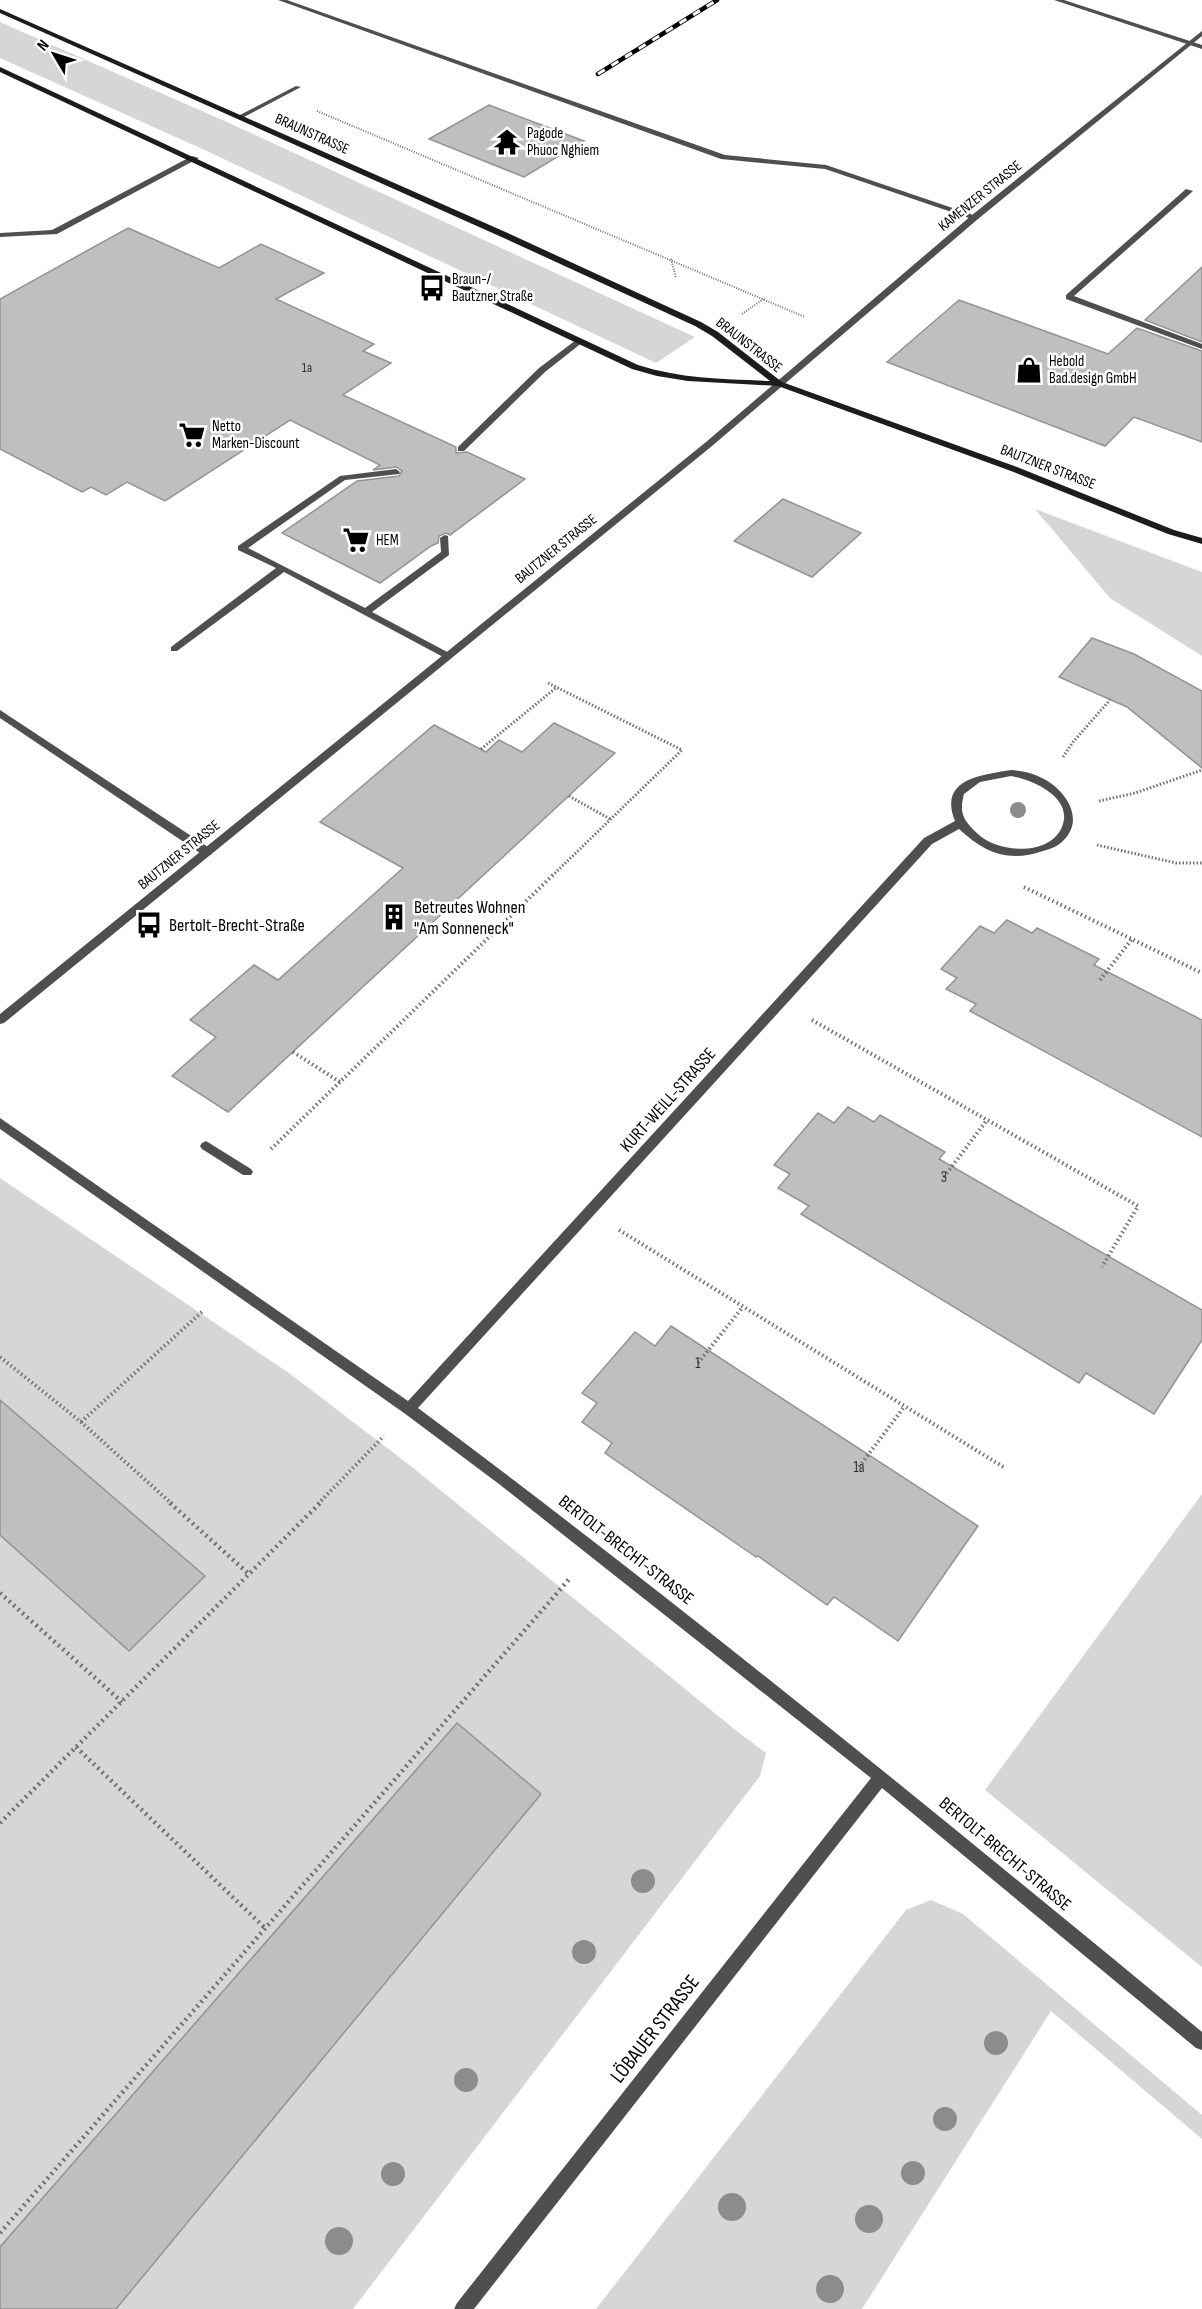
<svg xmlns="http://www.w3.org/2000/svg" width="1202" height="2309" font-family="'Sofia Sans Condensed',sans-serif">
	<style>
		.green { fill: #d6d6d6 }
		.building { fill: #bfbfbf; stroke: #939393; stroke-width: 1.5 }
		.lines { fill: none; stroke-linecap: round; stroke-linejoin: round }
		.path-far3 { stroke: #717171; stroke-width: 2; stroke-dasharray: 1 1.5; stroke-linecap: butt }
		.path-far2 { stroke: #717171; stroke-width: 3; stroke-dasharray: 1.5 2; stroke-linecap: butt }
		.path-far1 { stroke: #717171; stroke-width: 4; stroke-dasharray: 1.5 3; stroke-linecap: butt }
		.path { stroke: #717171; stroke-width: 4.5; stroke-dasharray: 2 4; stroke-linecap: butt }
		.lane { fill: #4f4f4f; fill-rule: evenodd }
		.street { fill: #4f4f4f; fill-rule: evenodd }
		.secondary { fill: #1c1c1c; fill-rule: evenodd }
		.rail-casing { stroke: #000; stroke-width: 4.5 }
		.rail { stroke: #fff; stroke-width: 3; stroke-dasharray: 8; stroke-linecap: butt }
		.tree { fill: #8c8c8c }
		.labels { text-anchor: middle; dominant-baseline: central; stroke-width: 5; stroke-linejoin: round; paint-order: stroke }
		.far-number-label { font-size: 14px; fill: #303030 }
		.far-poi-label { font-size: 15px; fill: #000; stroke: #fff; text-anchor: start }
		.far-street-label { font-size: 15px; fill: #000; stroke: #fff }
		.number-label { font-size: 15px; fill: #303030 }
		.poi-label { font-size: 18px; fill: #000; stroke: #fff; text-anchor: start }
		.street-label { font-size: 18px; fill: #000; stroke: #fff }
		.near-street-label { font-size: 21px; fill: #000; stroke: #fff }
	</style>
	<rect width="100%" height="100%" fill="#fff"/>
	<g class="green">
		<path d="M 0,22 L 229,123 L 695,337 L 656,363 L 209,152 L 0,58 Z"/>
		<path d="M 1035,509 L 1202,572 L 1202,656 L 1110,598 Z"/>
		<path d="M 0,1178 L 289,1373 L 412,1467 L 738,1732 L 766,1753 L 760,1776 L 353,2309 L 0,2309 Z"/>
		<path d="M 1202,1494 L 1202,1967 L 985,1790 Z"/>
		<path d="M 931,1900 L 963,1914 L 1202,2115 L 1202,2139 L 1051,2011 L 862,2309 L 596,2309 L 906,1910 Z"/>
	</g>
	<g class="building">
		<path d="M 489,105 L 584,141 L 524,177 L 429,139 Z"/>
		<path d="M 128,228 L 219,268 L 261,244 L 324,273 L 276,299 L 374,344 L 363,351 L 391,363 L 343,395 L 456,447 L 456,453 L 467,452 L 525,479 L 450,535 L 446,533 L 439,536 L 438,543 L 431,546 L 380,583 L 282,533 L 357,481 L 399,476 L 402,471 L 396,467 L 373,470 L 380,465 L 290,420 L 165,501 L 127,482 L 106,495 L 91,487 L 82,492 L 0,449 L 0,299 Z"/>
		<path d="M 1202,267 L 1202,342 L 1145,320 Z"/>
		<path d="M 959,300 L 1108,354 L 1137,328 L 1202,351 L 1202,442 L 1134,417 L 1105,446 L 887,362 Z"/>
		<path d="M 783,499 L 861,533 L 812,577 L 734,541 Z"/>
		<path d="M 1092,638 L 1134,654 L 1202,691 L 1202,768 L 1127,707 L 1059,677 Z"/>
		<path d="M 554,723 L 615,753 L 228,1112 L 172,1076 L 216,1037 L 190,1020 L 254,965 L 278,980 L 403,868 L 320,822 L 434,725 L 486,752 L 499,740 L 522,752 Z"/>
		<path d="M 1007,920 L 1032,933 L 1037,928 L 1099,959 L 1094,965 L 1202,1020 L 1202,1137 L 970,1011 L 976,1004 L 946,989 L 957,978 L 941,969 L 980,926 L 994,933 Z"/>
		<path d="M 848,1107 L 874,1122 L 880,1115 L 945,1152 L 939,1159 L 1202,1310 L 1202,1340 L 1154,1414 L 1086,1373 L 1079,1383 L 801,1214 L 809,1206 L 778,1188 L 790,1174 L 774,1165 L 818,1113 L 834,1123 Z"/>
		<path d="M 671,1326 L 978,1526 L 898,1641 L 834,1597 L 827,1605 L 758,1556 L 756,1557 L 605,1453 L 612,1443 L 582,1422 L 597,1403 L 582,1393 L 635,1332 L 655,1346 Z"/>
		<path d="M 0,1400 L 205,1576 L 129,1651 L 0,1535 Z"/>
		<path d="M 457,1723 L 541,1794 L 116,2309 L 0,2309 L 0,2247 Z"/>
	</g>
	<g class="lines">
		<g class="path-far3">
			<path d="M 317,111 L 805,317"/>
			<path d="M 671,259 L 676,278"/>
			<path d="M 742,314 L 765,298"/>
		</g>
		<g class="path-far2">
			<path d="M 548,683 L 682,750 L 553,875"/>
			<path d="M 481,749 L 557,687"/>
			<path d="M 1063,757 L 1073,742 L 1110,700"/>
			<path d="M 569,796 L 610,819"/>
			<path d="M 1099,801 L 1135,793 L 1202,770"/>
			<path d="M 1097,845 L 1176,863 L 1202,863"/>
		</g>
		<g class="path-far1">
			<path d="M 1024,887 L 1202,973"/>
			<path d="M 1100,980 L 1132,939"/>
			<path d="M 812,1020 L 1138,1206 L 1102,1267"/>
			<path d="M 293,1052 L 340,1082"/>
			<path d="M 271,1149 L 554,874"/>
			<path d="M 944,1177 L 987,1120"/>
			<path d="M 619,1230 L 1005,1468"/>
			<path d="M 0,1357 L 81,1422 L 172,1504"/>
			<path d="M 698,1363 L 742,1308"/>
			<path d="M 81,1422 L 204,1310"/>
			<path d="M 859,1467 L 904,1407"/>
			<path d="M 318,1504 L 384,1436"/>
		</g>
		<g class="path">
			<path d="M 170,1503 L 250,1575"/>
			<path d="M 0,1593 L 122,1702"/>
			<path d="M 76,1747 L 265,1928"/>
			<path d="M 0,1823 L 320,1503"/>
			<path d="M 0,2233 L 571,1577"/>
		</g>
		<g class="lane">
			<path d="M 278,0 L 287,0 L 725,155 L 826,165 L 979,217 L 972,219 L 825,169 L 721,159 Z"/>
			<path d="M 1054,0 L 1064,0 L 1202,45 L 1202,49 Z"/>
			<path d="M 296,86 L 301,87 L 242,118 L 236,117 Z"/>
			<path d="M 192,156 L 199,158 L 57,234 L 0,237 L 0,233 L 52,230 Z"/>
			<path d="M 1186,189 L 1193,191 L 1074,296 L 1202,344 L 1202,349 L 1066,299 L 1066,295 Z"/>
			<path d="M 576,340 L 583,342 L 545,372 L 464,451 L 458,451 L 458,447 L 539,368 Z"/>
			<path d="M 396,469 L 400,472 L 399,474 L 345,480 L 248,548 L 365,608 L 441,552 L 440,538 L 445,535 L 448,536 L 449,555 L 372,612 L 451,654 L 451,658 L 445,658 L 284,572 L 177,651 L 171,651 L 171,647 L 276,568 L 238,550 L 238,546 L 340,476 Z"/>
			<path d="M 0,710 L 211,849 L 212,852 L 211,855 L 203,855 L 0,718 Z"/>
			<path d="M 206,1141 L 251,1169 L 253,1172 L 251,1175 L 243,1175 L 202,1149 L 200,1146 L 202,1143 Z"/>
		</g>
		<g class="street">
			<path d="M 1202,31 L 1202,36 L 978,219 L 712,446 L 4,1023 L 0,1024 L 0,1014 L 706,442 L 972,215 Z"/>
			<path d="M 1011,770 C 1022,771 1033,773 1042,778 C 1065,789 1086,819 1063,841 C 1057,847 1050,849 1043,851 C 1008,863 985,853 959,829 L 932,844 L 418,1408 C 686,1608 944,1819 1202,2032 L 1202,2050 L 1196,2048 L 882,1788 L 474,2309 L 454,2309 L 457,2303 L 871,1778 L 499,1484 L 404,1413 L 0,1129 L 0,1118 L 408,1401 L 924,838 L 955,821 C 938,779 981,775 1011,770 ZM 1011,776 C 1034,780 1076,799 1061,829 C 1047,857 996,852 978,834 C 963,820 959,813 964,794 L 980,782 Z"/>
		</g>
		<path class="secondary" d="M 0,9 L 512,235 L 701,322 L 718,332 L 782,382 L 1017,467 L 1174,530 L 1202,538 L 1202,544 L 1168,534 L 1011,471 L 778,386 L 688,381 L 657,376 L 632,369 L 0,72 L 0,67 L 638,365 C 681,379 725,379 770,381 L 712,336 L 695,326 L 506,239 L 0,13 Z"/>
		<g class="rail-casing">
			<path id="rail" d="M 598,74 L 717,0"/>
		</g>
		<use href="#rail" class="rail"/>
	</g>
	<g class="tree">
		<circle cx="1018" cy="810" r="8"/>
		<circle cx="643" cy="1881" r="12"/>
		<circle cx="584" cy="1952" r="12"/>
		<circle cx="996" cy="2043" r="12"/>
		<circle cx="466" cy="2080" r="12"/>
		<circle cx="945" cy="2119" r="12"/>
		<circle cx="913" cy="2173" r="12"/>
		<circle cx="393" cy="2174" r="12"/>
		<circle cx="732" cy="2207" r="14"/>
		<circle cx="869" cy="2219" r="14"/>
		<circle cx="339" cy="2241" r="14"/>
		<circle cx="830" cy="2289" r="14"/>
	</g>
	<defs>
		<g id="temple-bare" transform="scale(2.07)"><path d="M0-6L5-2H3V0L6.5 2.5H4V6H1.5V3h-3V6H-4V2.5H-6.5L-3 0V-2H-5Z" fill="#000" stroke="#fff" stroke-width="2.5" paint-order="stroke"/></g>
		<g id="bus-bare" transform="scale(2.07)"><path d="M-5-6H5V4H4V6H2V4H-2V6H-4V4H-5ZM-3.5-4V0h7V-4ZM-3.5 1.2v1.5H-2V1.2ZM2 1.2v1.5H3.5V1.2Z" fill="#000" stroke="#fff" stroke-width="2.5" paint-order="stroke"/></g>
		<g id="shop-bare" transform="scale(2.07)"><path d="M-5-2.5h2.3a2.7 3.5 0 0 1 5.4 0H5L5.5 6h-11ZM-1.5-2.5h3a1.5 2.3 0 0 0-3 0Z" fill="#000" stroke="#fff" stroke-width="2.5" paint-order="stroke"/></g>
		<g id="supermarket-bare" transform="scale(2.07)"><path d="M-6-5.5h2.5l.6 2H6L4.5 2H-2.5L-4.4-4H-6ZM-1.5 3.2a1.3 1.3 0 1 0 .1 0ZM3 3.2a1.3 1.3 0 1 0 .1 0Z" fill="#000" stroke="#fff" stroke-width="2.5" paint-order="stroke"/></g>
		<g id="building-bare" transform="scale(2.07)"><path d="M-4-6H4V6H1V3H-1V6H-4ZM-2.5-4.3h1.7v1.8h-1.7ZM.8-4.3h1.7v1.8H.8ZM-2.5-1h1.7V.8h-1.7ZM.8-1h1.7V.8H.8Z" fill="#000" stroke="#fff" stroke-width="2.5" paint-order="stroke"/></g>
	</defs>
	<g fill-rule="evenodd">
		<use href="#temple-bare" x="507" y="142"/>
		<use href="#bus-bare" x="432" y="288"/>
		<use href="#shop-bare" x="1029" y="370"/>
		<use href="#supermarket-bare" x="192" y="435"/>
		<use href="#supermarket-bare" x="356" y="540"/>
		<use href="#building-bare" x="394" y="917"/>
		<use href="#bus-bare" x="149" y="925"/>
	</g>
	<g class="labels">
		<g class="far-number-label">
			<text x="307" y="367">1a</text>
		</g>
		<g class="far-poi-label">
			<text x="527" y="133">Pagode<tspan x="527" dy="17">Phuoc Nghiem</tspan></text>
			<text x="452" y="279">Braun-/<tspan x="452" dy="17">Bautzner Straße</tspan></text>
			<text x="1049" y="361">Hebold<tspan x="1049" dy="17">Bad.design GmbH</tspan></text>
			<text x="212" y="426">Netto<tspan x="212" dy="17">Marken-Discount</tspan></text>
			<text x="376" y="540">HEM</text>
		</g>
		<g class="far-street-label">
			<text transform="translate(312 134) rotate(24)">BRAUNSTRASSE</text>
			<text transform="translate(980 196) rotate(-39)">KAMENZER STRASSE</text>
			<text transform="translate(749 345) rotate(38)">BRAUNSTRASSE</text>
			<text transform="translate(1048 467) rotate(21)">BAUTZNER STRASSE</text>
			<text transform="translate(556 549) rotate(-39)">BAUTZNER STRASSE</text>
			<text transform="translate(179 855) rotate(-39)">BAUTZNER STRASSE</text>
		</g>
		<g class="number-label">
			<text x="944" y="1177">3</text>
			<text x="698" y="1363">1</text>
			<text x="859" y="1467">1a</text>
		</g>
		<g class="poi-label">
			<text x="414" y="907">Betreutes Wohnen<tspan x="414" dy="21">"Am Sonneneck"</tspan></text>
			<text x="169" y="925">Bertolt-Brecht-Straße</text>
		</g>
		<g class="street-label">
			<text transform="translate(668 1100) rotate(-48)">KURT-WEILL-STRASSE</text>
			<text transform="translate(626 1550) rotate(38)">BERTOLT-BRECHT-STRASSE</text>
			<text transform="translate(1005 1854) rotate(40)">BERTOLT-BRECHT-STRASSE</text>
		</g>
		<g class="near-street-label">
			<text transform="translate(655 2029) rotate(-52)">LÖBAUER STRASSE</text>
		</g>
	</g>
	<g transform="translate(54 54) rotate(309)" stroke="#ffffff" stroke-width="4.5" paint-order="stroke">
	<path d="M0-4.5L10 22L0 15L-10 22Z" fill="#000000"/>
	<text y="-9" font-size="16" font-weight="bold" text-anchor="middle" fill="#000000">N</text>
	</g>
</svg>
